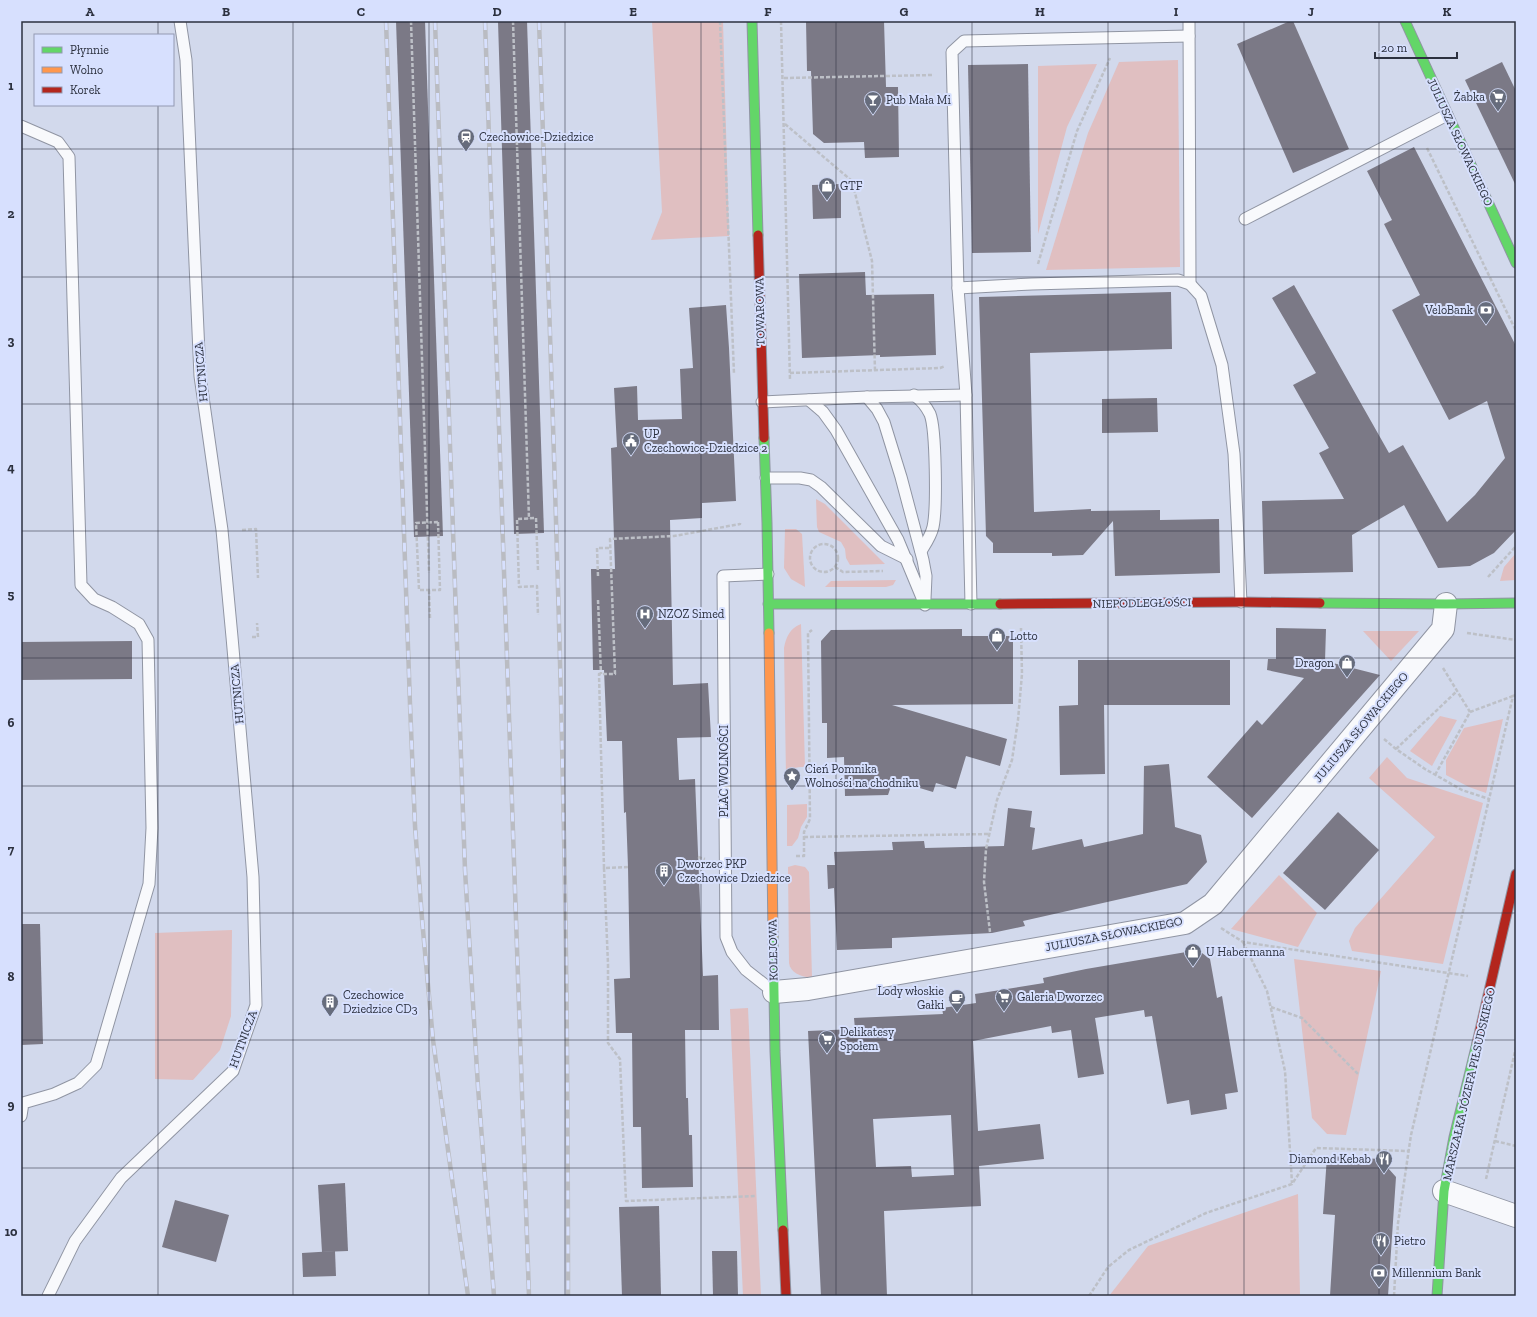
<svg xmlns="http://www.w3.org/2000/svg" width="1537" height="1317" font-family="'Zilla Slab',serif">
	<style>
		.green { fill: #e0bfc1 }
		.building { fill: #7b7986; fill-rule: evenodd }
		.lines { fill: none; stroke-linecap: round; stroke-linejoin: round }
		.lane-casing { stroke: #9095a3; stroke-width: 13 }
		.street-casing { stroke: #9095a3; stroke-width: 24 }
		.fast-casing { stroke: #9095a3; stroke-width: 11 }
		.slow-casing { stroke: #9095a3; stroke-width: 11 }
		.jam-casing { stroke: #9095a3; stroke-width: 11 }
		.path { stroke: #bdc0c7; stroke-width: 2.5; stroke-dasharray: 4 2; stroke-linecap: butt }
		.lane { stroke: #f8f9fc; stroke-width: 11 }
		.street { stroke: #f8f9fc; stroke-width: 22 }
		.fast { stroke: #63d668; stroke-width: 9 }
		.slow { stroke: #ff974d; stroke-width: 9 }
		.jam { stroke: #b3261e; stroke-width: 9 }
		.rail-casing { stroke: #babcc2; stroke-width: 4.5 }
		.rail { stroke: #d7e0fe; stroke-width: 3; stroke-dasharray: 9; stroke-linecap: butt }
		.grid { fill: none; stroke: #2c313f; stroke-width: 1; stroke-opacity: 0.55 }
		.labels { text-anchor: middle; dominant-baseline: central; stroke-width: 4; stroke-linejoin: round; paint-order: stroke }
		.poi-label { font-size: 12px; fill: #2c313f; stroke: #d7e0fe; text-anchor: start }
		.street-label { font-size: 12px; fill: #2c313f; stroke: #d7e0fe }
		.neatline { fill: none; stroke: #2c313f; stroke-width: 1.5 }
		.grid-label { font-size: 13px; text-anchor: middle; font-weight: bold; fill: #2c313f }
	</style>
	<rect width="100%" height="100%" fill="#d2d9ec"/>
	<g class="green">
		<path d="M 652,21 L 723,21 L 729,236 L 651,240 L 662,212 Z"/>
		<path d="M 1178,60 L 1180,267 L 1046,270 L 1088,133 L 1119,62 Z"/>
		<path d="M 1097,64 L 1067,127 L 1038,234 L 1038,66 Z"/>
		<path d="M 816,499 L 825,504 L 885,564 L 850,565 L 846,558 L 845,549 L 841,542 L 819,532 L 817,527 Z"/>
		<path d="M 785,529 L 796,529 L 802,534 L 805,587 L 791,579 L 784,568 Z"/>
		<path d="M 1516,553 L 1516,580 L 1500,581 L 1504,567 Z"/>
		<path d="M 896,580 L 893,585 L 886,587 L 825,587 L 831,581 Z"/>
		<path d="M 801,624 L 805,767 C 795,767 790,768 786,777 L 784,648 C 786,637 790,628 801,624 Z"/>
		<path d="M 1363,631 L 1419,631 L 1391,661 Z"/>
		<path d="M 1440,716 L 1457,720 L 1432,766 L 1410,751 Z"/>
		<path d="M 1503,719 L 1486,793 L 1469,787 L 1446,775 L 1446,760 L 1464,728 Z"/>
		<path d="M 1387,757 L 1407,778 L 1483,803 L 1443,964 L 1352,951 L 1349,941 L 1355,928 L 1435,837 L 1369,778 Z"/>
		<path d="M 807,804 L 807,817 L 801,827 L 798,838 L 792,846 L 787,846 L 787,805 Z"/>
		<path d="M 795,865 L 805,867 L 809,872 L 812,977 C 803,978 790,973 789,963 L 788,867 Z"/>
		<path d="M 1279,875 L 1317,913 L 1298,947 L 1231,929 Z"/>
		<path d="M 232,930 L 231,1016 L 220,1050 L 193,1080 L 155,1079 L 155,933 Z"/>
		<path d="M 1294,959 L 1381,971 L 1346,1135 L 1327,1134 L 1312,1118 Z"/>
		<path d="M 748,1008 L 761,1296 L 743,1296 L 730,1009 Z"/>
		<path d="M 1298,1194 L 1300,1296 L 1109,1296 L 1148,1246 Z"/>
	</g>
	<g class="building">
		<path d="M 396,21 L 425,21 L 443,536 L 414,537 Z"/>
		<path d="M 498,21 L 527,21 L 544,533 L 514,534 Z"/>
		<path d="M 806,21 L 884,21 L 886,87 L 898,87 L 899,157 L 865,158 L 864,142 L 824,143 L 813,134 L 811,71 L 807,71 Z"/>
		<path d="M 1290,21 L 1293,21 L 1349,149 L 1293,173 L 1237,44 Z"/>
		<path d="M 1502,62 L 1516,91 L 1516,186 L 1465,80 Z"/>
		<path d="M 1028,64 L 1031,252 L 972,253 L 968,65 Z"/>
		<path d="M 1414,147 L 1516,346 L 1516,530 L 1494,553 L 1470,566 L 1438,568 L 1404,505 L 1352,535 L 1353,572 L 1264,574 L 1262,501 L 1344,499 L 1319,453 L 1329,448 L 1293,385 L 1316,373 L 1272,298 L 1294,285 L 1389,453 L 1403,445 L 1447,522 L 1475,495 L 1505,458 L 1487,401 L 1449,420 L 1392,310 L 1420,295 L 1384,224 L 1392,220 L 1367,171 Z"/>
		<path d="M 841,184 L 841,218 L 813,219 L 812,185 Z"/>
		<path d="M 865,272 L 866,295 L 934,294 L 936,355 L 880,357 L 880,355 L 802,358 L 799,274 Z"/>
		<path d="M 1171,292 L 1172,349 L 1030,353 L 1034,512 L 1091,509 L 1091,511 L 1160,510 L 1160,520 L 1219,519 L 1220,573 L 1115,576 L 1113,521 L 1083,555 L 1052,556 L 1052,553 L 993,553 L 993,543 L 986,536 L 979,297 Z"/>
		<path d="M 726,305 L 729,348 L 736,501 L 702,503 L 702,518 L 670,520 L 673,685 L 708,683 L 711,737 L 677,738 L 679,780 L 695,779 L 703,976 L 718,975 L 719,1030 L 685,1030 L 686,1098 L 688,1098 L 689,1135 L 692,1135 L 693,1187 L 642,1188 L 641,1127 L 633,1127 L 632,1033 L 616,1033 L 614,979 L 630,978 L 628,867 L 626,812 L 624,813 L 622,741 L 607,741 L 604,670 L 593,670 L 591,569 L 615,569 L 611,448 L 617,447 L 614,388 L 637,386 L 638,420 L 682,419 L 680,369 L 693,368 L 689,308 Z"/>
		<path d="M 1157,398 L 1158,432 L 1102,433 L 1102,399 Z"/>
		<path d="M 1276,628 L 1326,629 L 1325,661 L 1380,675 L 1252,818 L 1207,777 L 1257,720 L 1262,725 L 1304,678 L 1267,670 L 1268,659 L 1276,659 Z"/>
		<path d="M 962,629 L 962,636 L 1013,636 L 1013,704 L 892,705 L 1007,739 L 1000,766 L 966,756 L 956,789 L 936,783 L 933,792 L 893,780 L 888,795 L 845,796 L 844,757 L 827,758 L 827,723 L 822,723 L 821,641 L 831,630 Z"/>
		<path d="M 132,641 L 132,679 L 21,680 L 21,642 Z"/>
		<path d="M 1078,660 L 1230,660 L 1230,705 L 1104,705 L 1105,774 L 1060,775 L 1059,706 L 1078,705 Z"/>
		<path d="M 1169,764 L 1175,827 L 1201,835 L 1207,862 L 1187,884 L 1023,921 L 1025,926 L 992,933 L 892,938 L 892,948 L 837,950 L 834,888 L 828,889 L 827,865 L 835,865 L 834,852 L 893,850 L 892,842 L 924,841 L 925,848 L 1004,846 L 1008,808 L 1032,811 L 1030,827 L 1035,828 L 1032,850 L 1082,839 L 1084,847 L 1143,834 L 1144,766 Z"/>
		<path d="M 1338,812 L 1379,850 L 1325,910 L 1283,873 Z"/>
		<path d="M 21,924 L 40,924 L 43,1044 L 21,1045 Z"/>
		<path d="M 1198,950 L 1210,959 L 1217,998 L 1222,996 L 1238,1092 L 1225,1094 L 1227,1109 L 1191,1115 L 1189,1100 L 1167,1104 L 1152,1016 L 1145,1017 L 1144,1010 L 1095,1018 L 1104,1074 L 1078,1078 L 1071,1030 L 1052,1033 L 1051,1026 L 973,1041 L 978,1131 L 1040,1124 L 1044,1159 L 979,1166 L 981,1206 L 884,1211 L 887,1296 L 821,1296 L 808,1031 L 855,1029 L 854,1018 L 943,1014 L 942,1008 L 976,1003 L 975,994 L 1044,983 L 1043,978 L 1086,969 ZM 951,1115 L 954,1175 L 912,1177 L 911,1166 L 876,1167 L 873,1119 Z"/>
		<path d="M 1327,1156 L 1380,1159 L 1396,1177 L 1388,1296 L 1330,1296 L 1335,1215 L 1323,1214 Z"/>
		<path d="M 345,1183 L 348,1251 L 322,1252 L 318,1185 Z"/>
		<path d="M 175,1200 L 229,1215 L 216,1262 L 162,1247 Z"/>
		<path d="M 659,1206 L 661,1296 L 622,1296 L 619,1207 Z"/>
		<path d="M 335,1251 L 336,1276 L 303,1277 L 302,1253 Z"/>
		<path d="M 712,1251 L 737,1251 L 738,1296 L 713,1296 Z"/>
	</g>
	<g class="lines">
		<g class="lane-casing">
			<g id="lane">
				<path d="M 1189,21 L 1190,284"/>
				<path d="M 1189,36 L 964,41 L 952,52 L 958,288 L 1032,284 L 1178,280 L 1190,284 L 1201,296 L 1222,365 L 1234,454 L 1241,602"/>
				<path d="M 21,126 L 58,142 L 69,157 L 81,585 L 94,599 L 112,607 L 139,624 L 148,640 L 152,828 L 149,884 L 96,1065 L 78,1083 L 54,1094 L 23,1103 L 21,1116"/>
				<path d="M 1245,219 L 1447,115"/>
				<path d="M 958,288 L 966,395 L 971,604"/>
				<path d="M 914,395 C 921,400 926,406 930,414 C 936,429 937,509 933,527 C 931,536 926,543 921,551"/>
				<path d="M 867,397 L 877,409 L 884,422 L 901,477 L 923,560 L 926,576 L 925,599"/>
				<path d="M 809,400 L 823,412 L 836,430 L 898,540 L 925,605"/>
				<path d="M 762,402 L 867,397 L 966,395"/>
				<path d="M 766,478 L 800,478 L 811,480 L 821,487 L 881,546 L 907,559"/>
				<path d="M 768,574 L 723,576 L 726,937 L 732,952 L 746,970 L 774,992"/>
				<path d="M 48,1296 L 75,1241 L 121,1178 L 233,1071 L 256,1005 L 253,877 L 232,637 L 222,530 L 200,376 L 186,60 L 180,21"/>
			</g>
		</g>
		<g class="street-casing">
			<g id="street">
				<path d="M 774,992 L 808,989 L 1185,923 L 1213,904 L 1443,629 L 1446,604"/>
				<path d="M 1444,1191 L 1516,1216"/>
			</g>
		</g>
		<g class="fast-casing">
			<g id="fast">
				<path d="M 752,21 L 758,235"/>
				<path d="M 1405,21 L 1516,263"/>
				<path d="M 764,438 L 767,523 L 769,633"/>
				<path d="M 1320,603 L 1446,604 L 1516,603"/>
				<path d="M 768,604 L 1000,604"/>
				<path d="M 773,936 L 775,1051 L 783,1230"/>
				<path d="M 1437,1296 L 1444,1191 L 1454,1137 L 1477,1043"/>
			</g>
		</g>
		<g class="slow-casing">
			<path id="slow" d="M 769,633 L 773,936"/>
		</g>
		<g class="jam-casing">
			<g id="jam">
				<path d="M 758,235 L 764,438"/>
				<path d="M 1000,604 L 1241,602 L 1320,603"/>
				<path d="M 1477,1043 L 1516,874"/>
				<path d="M 783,1230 L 786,1296"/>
			</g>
		</g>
		<g class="path">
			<path d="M 411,21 L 429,573"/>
			<path d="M 513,21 L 529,519"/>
			<path d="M 720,21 L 734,374"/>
			<path d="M 781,21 L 790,380"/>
			<path d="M 784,78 L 934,75"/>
			<path d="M 785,124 L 852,181 L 872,261 L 875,371"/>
			<path d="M 1427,148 L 1516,331"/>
			<path d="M 1038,264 L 1077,131 L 1110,58"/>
			<path d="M 790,373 L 940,368 L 945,366"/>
			<path d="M 438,522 L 440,590 L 419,590 L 416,523 Z"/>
			<path d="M 242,530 L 256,529 L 258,578"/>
			<circle cx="824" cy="558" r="14"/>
			<path d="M 835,567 L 843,572 L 883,571"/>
			<path d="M 538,570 L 536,518 L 517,519 L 519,587 L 537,586 L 538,615"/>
			<path d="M 598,576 L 597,548 L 610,548"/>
			<path d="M 1488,577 L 1516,546"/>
			<path d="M 429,590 L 430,618"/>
			<path d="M 598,600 L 601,674"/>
			<path d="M 1467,633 L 1516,640"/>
			<path d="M 252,637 L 258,637 L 257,623"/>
			<path d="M 1443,668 L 1470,712"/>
			<path d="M 1384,739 L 1396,749 L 1425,769 L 1462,790 L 1489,799"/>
			<path d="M 1396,749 L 1457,691"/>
			<path d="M 1435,775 L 1470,712 L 1513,696"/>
			<path d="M 804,837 L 990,834"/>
			<path d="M 796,856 L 804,856 L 804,832 L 810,819 L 808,633 L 812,630"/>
			<path d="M 698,857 L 705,859"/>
			<path d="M 628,867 L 604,868 L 599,674 L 615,674 L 610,539 L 674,536 L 740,524 L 740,523"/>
			<path d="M 604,868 L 608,964 L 608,1043 L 620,1059 L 626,1201 L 756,1196"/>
			<path d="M 1221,928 L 1243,942 L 1468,976"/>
			<path d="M 990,932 L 984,882 L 986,849 L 997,800 L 1012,760 L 1018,720 L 1022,674 L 1021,628"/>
			<path d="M 1243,942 L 1267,991 L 1285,1071 L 1292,1183"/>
			<path d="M 1271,1007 L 1302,1018 L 1358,1074"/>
			<path d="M 1495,1141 L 1516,1146"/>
			<path d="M 1486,1179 L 1516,1047"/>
			<path d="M 1089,1296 L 1108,1267 L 1129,1250 L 1206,1213 L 1292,1184 L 1316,1148 L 1408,1151"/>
			<path d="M 1394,1296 L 1398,1223 L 1411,1135 L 1513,696 L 1516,695"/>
		</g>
		<use href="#lane" class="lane"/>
		<use href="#street" class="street"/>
		<use href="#fast" class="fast"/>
		<use href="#slow" class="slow"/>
		<use href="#jam" class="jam"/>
		<g class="rail-casing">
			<g id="rail">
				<path d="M 386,21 L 410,704 L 415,826 L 422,919 L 433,1040 L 468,1296"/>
				<path d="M 435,21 L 465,870 L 478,1087 L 494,1296"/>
				<path d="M 485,21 L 529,1296"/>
				<path d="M 539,21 C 548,277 558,533 563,790 C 567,958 568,1127 568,1296"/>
			</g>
		</g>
		<use href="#rail" class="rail"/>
	</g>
	<path class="grid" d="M 158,21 L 158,35M 293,21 L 293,1296M 429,21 L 429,1296M 565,21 L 565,1296M 701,21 L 701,1296M 836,21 L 836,1296M 972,21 L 972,1296M 1108,21 L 1108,1296M 1244,21 L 1244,1296M 1379,21 L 1379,1296M 158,105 L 158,1296M 21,149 L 1516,149M 21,277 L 1516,277M 21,404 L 1516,404M 21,531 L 1516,531M 21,658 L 1516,658M 21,786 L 1516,786M 21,913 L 1516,913M 21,1040 L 1516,1040M 21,1168 L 1516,1168"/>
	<defs>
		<g id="supermarket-pin" transform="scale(0.9)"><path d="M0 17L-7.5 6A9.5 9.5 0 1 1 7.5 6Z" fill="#666c7c" stroke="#d7e0fe"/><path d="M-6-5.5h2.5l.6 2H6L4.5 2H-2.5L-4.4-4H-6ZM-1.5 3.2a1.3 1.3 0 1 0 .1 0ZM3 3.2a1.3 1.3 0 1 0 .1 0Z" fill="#fff"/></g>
		<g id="bar-pin" transform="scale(0.9)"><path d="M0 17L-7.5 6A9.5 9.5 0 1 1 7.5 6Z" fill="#666c7c" stroke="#d7e0fe"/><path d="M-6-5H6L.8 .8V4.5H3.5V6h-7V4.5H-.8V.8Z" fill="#fff"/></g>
		<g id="station-pin" transform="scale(0.9)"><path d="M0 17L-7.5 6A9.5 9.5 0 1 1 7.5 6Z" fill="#666c7c" stroke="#d7e0fe"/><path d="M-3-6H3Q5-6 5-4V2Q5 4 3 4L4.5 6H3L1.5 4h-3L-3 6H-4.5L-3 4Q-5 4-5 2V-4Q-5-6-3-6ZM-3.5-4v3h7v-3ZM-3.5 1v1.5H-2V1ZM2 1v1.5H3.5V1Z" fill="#fff"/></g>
		<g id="shop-pin" transform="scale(0.9)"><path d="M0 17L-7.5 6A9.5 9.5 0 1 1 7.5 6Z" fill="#666c7c" stroke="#d7e0fe"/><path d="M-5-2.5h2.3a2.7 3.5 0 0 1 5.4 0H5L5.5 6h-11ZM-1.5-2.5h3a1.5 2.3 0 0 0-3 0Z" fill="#fff"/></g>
		<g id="bank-pin" transform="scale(0.9)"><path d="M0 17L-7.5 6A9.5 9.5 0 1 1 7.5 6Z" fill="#666c7c" stroke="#d7e0fe"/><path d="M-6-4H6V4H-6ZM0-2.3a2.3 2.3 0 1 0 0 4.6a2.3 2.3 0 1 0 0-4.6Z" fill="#fff"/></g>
		<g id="civic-pin" transform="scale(0.9)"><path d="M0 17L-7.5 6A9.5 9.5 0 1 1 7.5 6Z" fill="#666c7c" stroke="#d7e0fe"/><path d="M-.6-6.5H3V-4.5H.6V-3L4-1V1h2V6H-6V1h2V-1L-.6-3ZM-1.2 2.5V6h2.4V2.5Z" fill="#fff"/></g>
		<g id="hospital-pin" transform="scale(0.9)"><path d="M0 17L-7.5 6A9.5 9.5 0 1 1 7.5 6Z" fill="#666c7c" stroke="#d7e0fe"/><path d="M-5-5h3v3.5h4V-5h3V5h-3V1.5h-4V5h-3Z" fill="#fff"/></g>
		<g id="sight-pin" transform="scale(0.9)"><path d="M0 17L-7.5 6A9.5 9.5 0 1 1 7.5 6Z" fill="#666c7c" stroke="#d7e0fe"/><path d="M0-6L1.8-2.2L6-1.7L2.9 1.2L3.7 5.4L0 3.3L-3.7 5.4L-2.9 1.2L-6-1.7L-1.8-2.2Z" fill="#fff"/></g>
		<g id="building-pin" transform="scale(0.9)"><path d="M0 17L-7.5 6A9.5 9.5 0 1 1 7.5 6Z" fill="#666c7c" stroke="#d7e0fe"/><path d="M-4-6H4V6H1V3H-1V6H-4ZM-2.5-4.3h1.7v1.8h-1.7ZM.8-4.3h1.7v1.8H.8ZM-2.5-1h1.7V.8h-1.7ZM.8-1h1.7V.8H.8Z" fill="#fff"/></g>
		<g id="cafe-pin" transform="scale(0.9)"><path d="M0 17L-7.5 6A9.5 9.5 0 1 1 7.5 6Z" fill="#666c7c" stroke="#d7e0fe"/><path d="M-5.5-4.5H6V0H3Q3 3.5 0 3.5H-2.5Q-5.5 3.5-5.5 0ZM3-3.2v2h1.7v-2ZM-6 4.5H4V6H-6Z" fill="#fff"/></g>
		<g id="restaurant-pin" transform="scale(0.9)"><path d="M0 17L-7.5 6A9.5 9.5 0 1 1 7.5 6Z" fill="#666c7c" stroke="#d7e0fe"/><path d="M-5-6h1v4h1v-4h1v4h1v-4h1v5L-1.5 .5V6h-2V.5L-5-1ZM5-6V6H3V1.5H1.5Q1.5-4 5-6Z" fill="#fff"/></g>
	</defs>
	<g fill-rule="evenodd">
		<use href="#supermarket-pin" x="1498" y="97"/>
		<use href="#bar-pin" x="873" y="100"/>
		<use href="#station-pin" x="466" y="137"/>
		<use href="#shop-pin" x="827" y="186"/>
		<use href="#bank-pin" x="1486" y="310"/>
		<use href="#civic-pin" x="631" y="441"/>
		<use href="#hospital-pin" x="645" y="614"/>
		<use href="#shop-pin" x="997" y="636"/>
		<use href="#shop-pin" x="1347" y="663"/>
		<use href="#sight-pin" x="792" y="776"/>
		<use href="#building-pin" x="664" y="871"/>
		<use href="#shop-pin" x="1193" y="952"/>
		<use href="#supermarket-pin" x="1004" y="997"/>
		<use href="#cafe-pin" x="957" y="998"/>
		<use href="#building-pin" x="330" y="1002"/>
		<use href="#supermarket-pin" x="827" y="1039"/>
		<use href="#restaurant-pin" x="1384" y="1159"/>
		<use href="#restaurant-pin" x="1381" y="1241"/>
		<use href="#bank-pin" x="1379" y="1273"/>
	</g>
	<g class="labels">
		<g class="poi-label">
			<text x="1485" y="97" text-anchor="end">Żabka</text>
			<text x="886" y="100">Pub Mała Mi</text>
			<text x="479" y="137">Czechowice-Dziedzice</text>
			<text x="840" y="186">GTF</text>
			<text x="1473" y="310" text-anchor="end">VeloBank</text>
			<text x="644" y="434">UP<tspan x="644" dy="14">Czechowice-Dziedzice 2</tspan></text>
			<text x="658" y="614">NZOZ Simed</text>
			<text x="1010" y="636">Lotto</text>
			<text x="1334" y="663" text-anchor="end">Dragon</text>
			<text x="805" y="769">Cień Pomnika<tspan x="805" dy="14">Wolności na chodniku</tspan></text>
			<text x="677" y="864">Dworzec PKP<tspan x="677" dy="14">Czechowice Dziedzice</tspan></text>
			<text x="1206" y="952">U Habermanna</text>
			<text x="944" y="991" text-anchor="end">Lody włoskie<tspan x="944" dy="14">Gałki</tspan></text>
			<text x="343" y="995">Czechowice<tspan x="343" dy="14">Dziedzice CD3</tspan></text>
			<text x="1017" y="997">Galeria Dworzec</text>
			<text x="840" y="1032">Delikatesy<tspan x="840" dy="14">Społem</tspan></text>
			<text x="1371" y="1159" text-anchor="end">Diamond Kebab</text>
			<text x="1394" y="1241">Pietro</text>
			<text x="1392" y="1273">Millennium Bank</text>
		</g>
		<g class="street-label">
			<text transform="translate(1460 142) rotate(65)">JULIUSZA SŁOWACKIEGO</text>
			<text transform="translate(760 312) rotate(-91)">TOWAROWA</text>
			<text transform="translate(201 372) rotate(-95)">HUTNICZA</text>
			<text transform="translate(1142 603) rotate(-1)">NIEPODLEGŁOŚCI</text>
			<text transform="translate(237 694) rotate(-95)">HUTNICZA</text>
			<text transform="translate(1361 727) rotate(-50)">JULIUSZA SŁOWACKIEGO</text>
			<text transform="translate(724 771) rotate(-90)">PLAC WOLNOŚCI</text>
			<text transform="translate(1114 934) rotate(-11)">JULIUSZA SŁOWACKIEGO</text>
			<text transform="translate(773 950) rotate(-91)">KOLEJOWA</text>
			<text transform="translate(243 1039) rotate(-70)">HUTNICZA</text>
			<text transform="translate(1469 1084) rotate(-77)">MARSZAŁKA JÓZEFA PIŁSUDSKIEGO</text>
		</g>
	</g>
	<rect width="1537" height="1317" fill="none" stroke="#d7e0fe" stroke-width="44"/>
	<rect x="34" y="34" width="140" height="72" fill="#d7e0fe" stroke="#939ab2"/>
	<rect x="42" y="47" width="20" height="6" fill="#63d668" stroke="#939ab2"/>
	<text x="70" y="54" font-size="12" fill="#2c313f">Płynnie</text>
	<rect x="42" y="67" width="20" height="6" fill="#ff974d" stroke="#939ab2"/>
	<text x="70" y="74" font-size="12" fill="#2c313f">Wolno</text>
	<rect x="42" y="87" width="20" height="6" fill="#b3261e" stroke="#939ab2"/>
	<text x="70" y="94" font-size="12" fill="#2c313f">Korek</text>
	<path d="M1375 52v6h82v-6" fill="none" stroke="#2c313f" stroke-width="2"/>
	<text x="1381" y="52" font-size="12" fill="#2c313f" stroke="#d7e0fe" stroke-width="3" paint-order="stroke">20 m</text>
	<rect x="22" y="22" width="1493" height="1273" class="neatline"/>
	<g class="grid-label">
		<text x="90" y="16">A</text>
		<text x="226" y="16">B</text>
		<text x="361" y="16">C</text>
		<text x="497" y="16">D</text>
		<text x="633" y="16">E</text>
		<text x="768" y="16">F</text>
		<text x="904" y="16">G</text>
		<text x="1040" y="16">H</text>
		<text x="1176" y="16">I</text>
		<text x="1311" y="16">J</text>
		<text x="1447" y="16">K</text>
		<text x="11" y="90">1</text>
		<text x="11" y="218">2</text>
		<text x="11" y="345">3</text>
		<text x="11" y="472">4</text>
		<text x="11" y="599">5</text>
		<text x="11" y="727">6</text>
		<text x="11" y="854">7</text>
		<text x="11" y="981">8</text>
		<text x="11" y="1109">9</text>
		<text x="11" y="1236">10</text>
	</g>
</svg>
